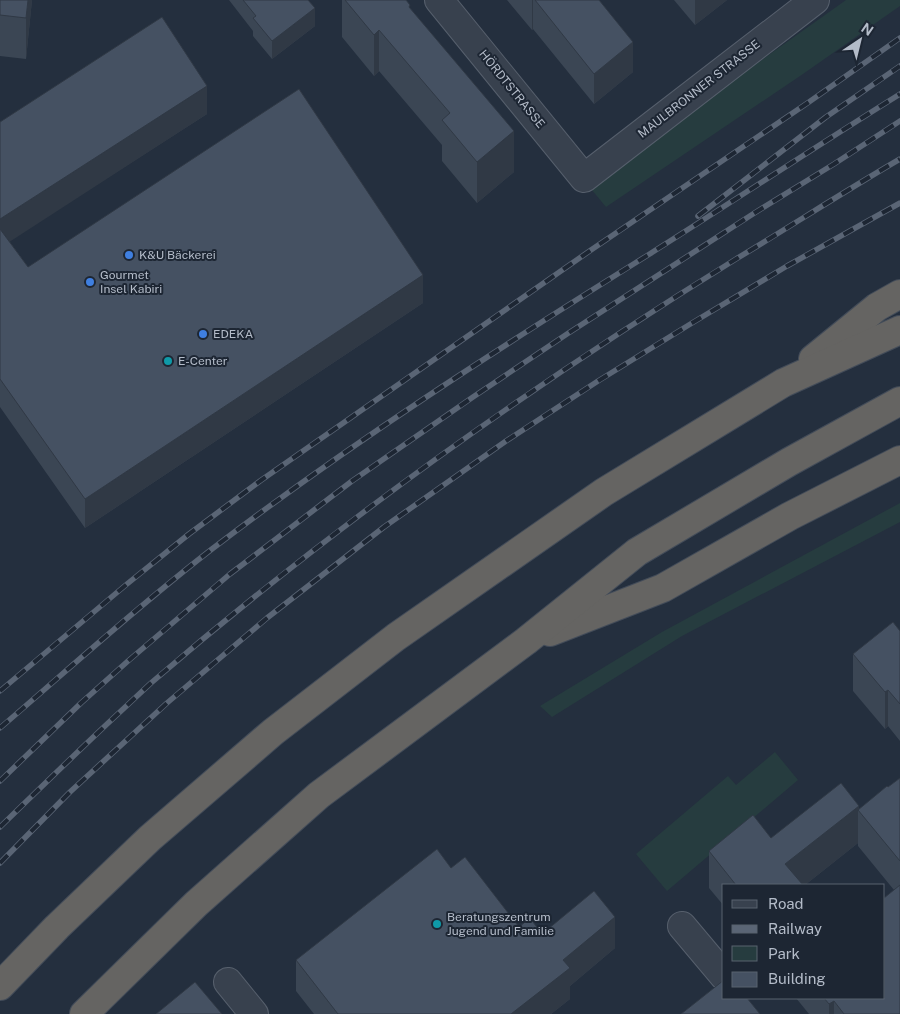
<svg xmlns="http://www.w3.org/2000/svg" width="900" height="1014" font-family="'Public Sans',sans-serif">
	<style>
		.green { fill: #263c3f }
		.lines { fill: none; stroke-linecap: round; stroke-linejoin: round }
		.minor-casing { stroke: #565f6c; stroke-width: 30 }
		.trunk-casing { stroke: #434c59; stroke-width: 30 }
		.minor { stroke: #38414e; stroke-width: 28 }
		.trunk { stroke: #656462; stroke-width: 28 }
		.rail-casing { stroke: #5a6575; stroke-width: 5.5 }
		.rail { stroke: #1d2633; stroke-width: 4; stroke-dasharray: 11; stroke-linecap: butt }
		.wall { fill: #3b4654 }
		.shaded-wall { fill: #303945 }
		.building { fill: #455162; stroke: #303945 }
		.shop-dot { fill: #3f7fe0; stroke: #1d2633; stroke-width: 2 }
		.culture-dot { fill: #0f9aa8; stroke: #1d2633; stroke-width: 2 }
		.labels { text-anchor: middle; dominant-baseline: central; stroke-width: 4; stroke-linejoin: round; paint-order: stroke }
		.street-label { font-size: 12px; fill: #b4bcc9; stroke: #1d2633 }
		.poi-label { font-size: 12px; fill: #b4bcc9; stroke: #1d2633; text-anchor: start }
	</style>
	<rect width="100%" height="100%" fill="#242f3e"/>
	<g class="green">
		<path d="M 846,0 L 900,0 L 900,6 L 803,74 L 606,207 L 587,184 Z"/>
		<path d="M 900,503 L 900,522 L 682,636 L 552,717 L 540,706 L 662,632 Z"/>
		<path d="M 775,752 L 798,780 L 667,891 L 636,854 L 728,776 L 736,785 Z"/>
	</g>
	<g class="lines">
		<g class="minor-casing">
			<g id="minor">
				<path d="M 439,0 L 584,178 L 815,0"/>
				<path d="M 682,926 L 724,976"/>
				<path d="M 228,982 L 254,1014"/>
			</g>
		</g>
		<g class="trunk-casing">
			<g id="trunk">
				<path d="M 813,359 L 877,307 L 900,294"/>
				<path d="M 550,632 L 663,588 L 790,516 L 900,460"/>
				<path d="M 0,986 L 57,927 L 150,838 L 273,732 L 396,637 L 604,492 L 783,383 L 900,330"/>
				<path d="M 84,1014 L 196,904 L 319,795 L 526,641 L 637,552 L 789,462 L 900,401"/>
			</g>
		</g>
		<use href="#minor" class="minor"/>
		<use href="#trunk" class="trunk"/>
		<g class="rail-casing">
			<g id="rail">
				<path d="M 698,216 L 826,117 L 900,66"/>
				<path d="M 0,691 L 127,584 L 189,534 L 260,481 L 591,250 L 809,102 L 900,38"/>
				<path d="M 0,728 C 70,668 138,606 212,549 C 351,443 499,348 648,255 C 732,202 815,147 900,94"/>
				<path d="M 0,781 L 81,703 L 128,661 L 230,574 L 352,481 L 473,397 L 567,334 L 756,212 L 834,164 L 900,121"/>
				<path d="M 0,827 C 35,793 70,759 106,725 C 121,711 136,697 151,683 C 334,525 531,386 736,259 C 791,226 845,191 900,159"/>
				<path d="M 0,863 L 70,792 L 167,703 L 267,618 L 384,527 L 506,441 L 598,381 L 692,323 L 787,266 L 900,203"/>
			</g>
		</g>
		<use href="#rail" class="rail"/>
	</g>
	<g class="wall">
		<path d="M 0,0 L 32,0 L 26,59 L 0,56 Z"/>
		<path d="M 229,0 L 308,0 L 315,26 L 272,59 L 253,36 L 253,31 Z"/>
		<path d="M 342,0 L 406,0 L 410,9 L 514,172 L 477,203 L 442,161 L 442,145 L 379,71 L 374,76 L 342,37 Z"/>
		<path d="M 507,0 L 599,0 L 633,72 L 594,104 L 533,29 L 532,30 Z"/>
		<path d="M 674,0 L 727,0 L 695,25 Z"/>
		<path d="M 207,114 L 9,241 L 28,267 L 423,303 L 85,528 L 0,407 L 0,122 Z"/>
		<path d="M 900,631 L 900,741 L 888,726 L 885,729 L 853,691 L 853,654 Z"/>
		<path d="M 900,778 L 900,1014 L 809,1014 L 796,998 L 884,998 L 894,890 L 858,846 L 858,843 L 805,885 L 724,885 L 724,906 L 709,888 L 709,851 L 771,838 L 859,809 Z"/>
		<path d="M 519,927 L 542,934 L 615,948 L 570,986 L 570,999 L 551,1014 L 314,1014 L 296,991 L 296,960 Z"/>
	</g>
	<g class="shaded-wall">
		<path d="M 28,0 L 32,0 L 26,59 L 26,18 Z"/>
		<path d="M 532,0 L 533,0 L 533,29 L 532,30 Z"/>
		<path d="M 695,0 L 727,0 L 695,25 Z"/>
		<path d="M 315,8 L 315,26 L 272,59 L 272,41 Z"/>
		<path d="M 379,30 L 379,71 L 374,76 L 374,35 Z"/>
		<path d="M 633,42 L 633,72 L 594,104 L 594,74 Z"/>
		<path d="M 207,86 L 207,114 L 0,248 L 0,219 Z"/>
		<path d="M 514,131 L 514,172 L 477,203 L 477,162 Z"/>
		<path d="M 423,275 L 423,303 L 85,528 L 85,499 Z"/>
		<path d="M 888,690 L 888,726 L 885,729 L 885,692 Z"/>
		<path d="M 859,806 L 859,811 L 858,810 L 858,843 L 805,885 L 785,885 L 785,864 Z"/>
		<path d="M 615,917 L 615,948 L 570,986 L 570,999 L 551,1014 L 511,1014 L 563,960 Z"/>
		<path d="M 834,1001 L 834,1014 L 829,1014 L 829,1004 Z"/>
	</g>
	<g class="building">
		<path d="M 0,0 L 28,0 L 26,18 L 0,15 Z"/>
		<path d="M 243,0 L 308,0 L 315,8 L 272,41 L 253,18 L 256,16 Z"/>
		<path d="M 345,0 L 406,0 L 410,5 L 409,7 L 514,131 L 477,162 L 442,120 L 450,113 L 379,30 L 374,35 Z"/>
		<path d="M 535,0 L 599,0 L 633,42 L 594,74 Z"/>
		<path d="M 162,17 L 207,86 L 0,219 L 0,122 Z"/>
		<path d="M 299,89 L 423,275 L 85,499 L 0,379 L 0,229 L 28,267 Z"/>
		<path d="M 893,622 L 900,631 L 900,704 L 888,690 L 885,692 L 853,654 Z"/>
		<path d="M 900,778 L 900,861 L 858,810 L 887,786 L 888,787 Z"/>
		<path d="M 841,783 L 859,806 L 785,864 L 803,885 L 736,885 L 709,851 L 753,815 L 771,838 Z"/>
		<path d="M 437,849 L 451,868 L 465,857 L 519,927 L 530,918 L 542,934 L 594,891 L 615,917 L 563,960 L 570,968 L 511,1014 L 338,1014 L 296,960 Z"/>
		<path d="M 900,885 L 900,1014 L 844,1014 L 834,1001 L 829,1004 L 824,998 L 884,998 L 884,898 Z"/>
		<path d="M 724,980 L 724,998 L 747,998 L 760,1014 L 681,1014 Z"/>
		<path d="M 195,982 L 222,1014 L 156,1014 Z"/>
	</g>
	<g class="shop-dot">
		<circle cx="129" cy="255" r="5"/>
		<circle cx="90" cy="282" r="5"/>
		<circle cx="203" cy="334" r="5"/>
	</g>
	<g class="culture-dot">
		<circle cx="168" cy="361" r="5"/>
		<circle cx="437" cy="924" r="5"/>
	</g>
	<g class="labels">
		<g class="street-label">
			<text transform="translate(512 89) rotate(51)">HÖRDTSTRASSE</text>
			<text transform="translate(699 89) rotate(-38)">MAULBRONNER STRASSE</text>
		</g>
		<g class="poi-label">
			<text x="139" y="255">K&amp;U Bäckerei</text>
			<text x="100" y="275">Gourmet<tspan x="100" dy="14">Insel Kabiri</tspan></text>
			<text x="213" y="334">EDEKA</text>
			<text x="178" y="361">E-Center</text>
			<text x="447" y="917">Beratungszentrum<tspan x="447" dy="14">Jugend und Familie</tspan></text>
		</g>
	</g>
	<rect x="722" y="884" width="162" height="115" fill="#1d2633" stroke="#59626f"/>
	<rect x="732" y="900" width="25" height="8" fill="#38414e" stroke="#59626f"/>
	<text x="768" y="909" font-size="15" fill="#b4bcc9">Road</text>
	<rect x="732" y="925" width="25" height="8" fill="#5a6575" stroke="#59626f"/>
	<text x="768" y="934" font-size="15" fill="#b4bcc9">Railway</text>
	<rect x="732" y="946" width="25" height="15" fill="#263c3f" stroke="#59626f"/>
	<text x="768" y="959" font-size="15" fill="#b4bcc9">Park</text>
	<rect x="732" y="972" width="25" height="15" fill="#455162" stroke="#59626f"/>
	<text x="768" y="984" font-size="15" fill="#b4bcc9">Building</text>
	<g transform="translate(860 40) rotate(35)" stroke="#1d2633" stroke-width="4" paint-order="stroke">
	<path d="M0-4L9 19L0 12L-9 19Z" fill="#b4bcc9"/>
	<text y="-8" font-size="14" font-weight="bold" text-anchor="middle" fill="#b4bcc9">N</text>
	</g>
</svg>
